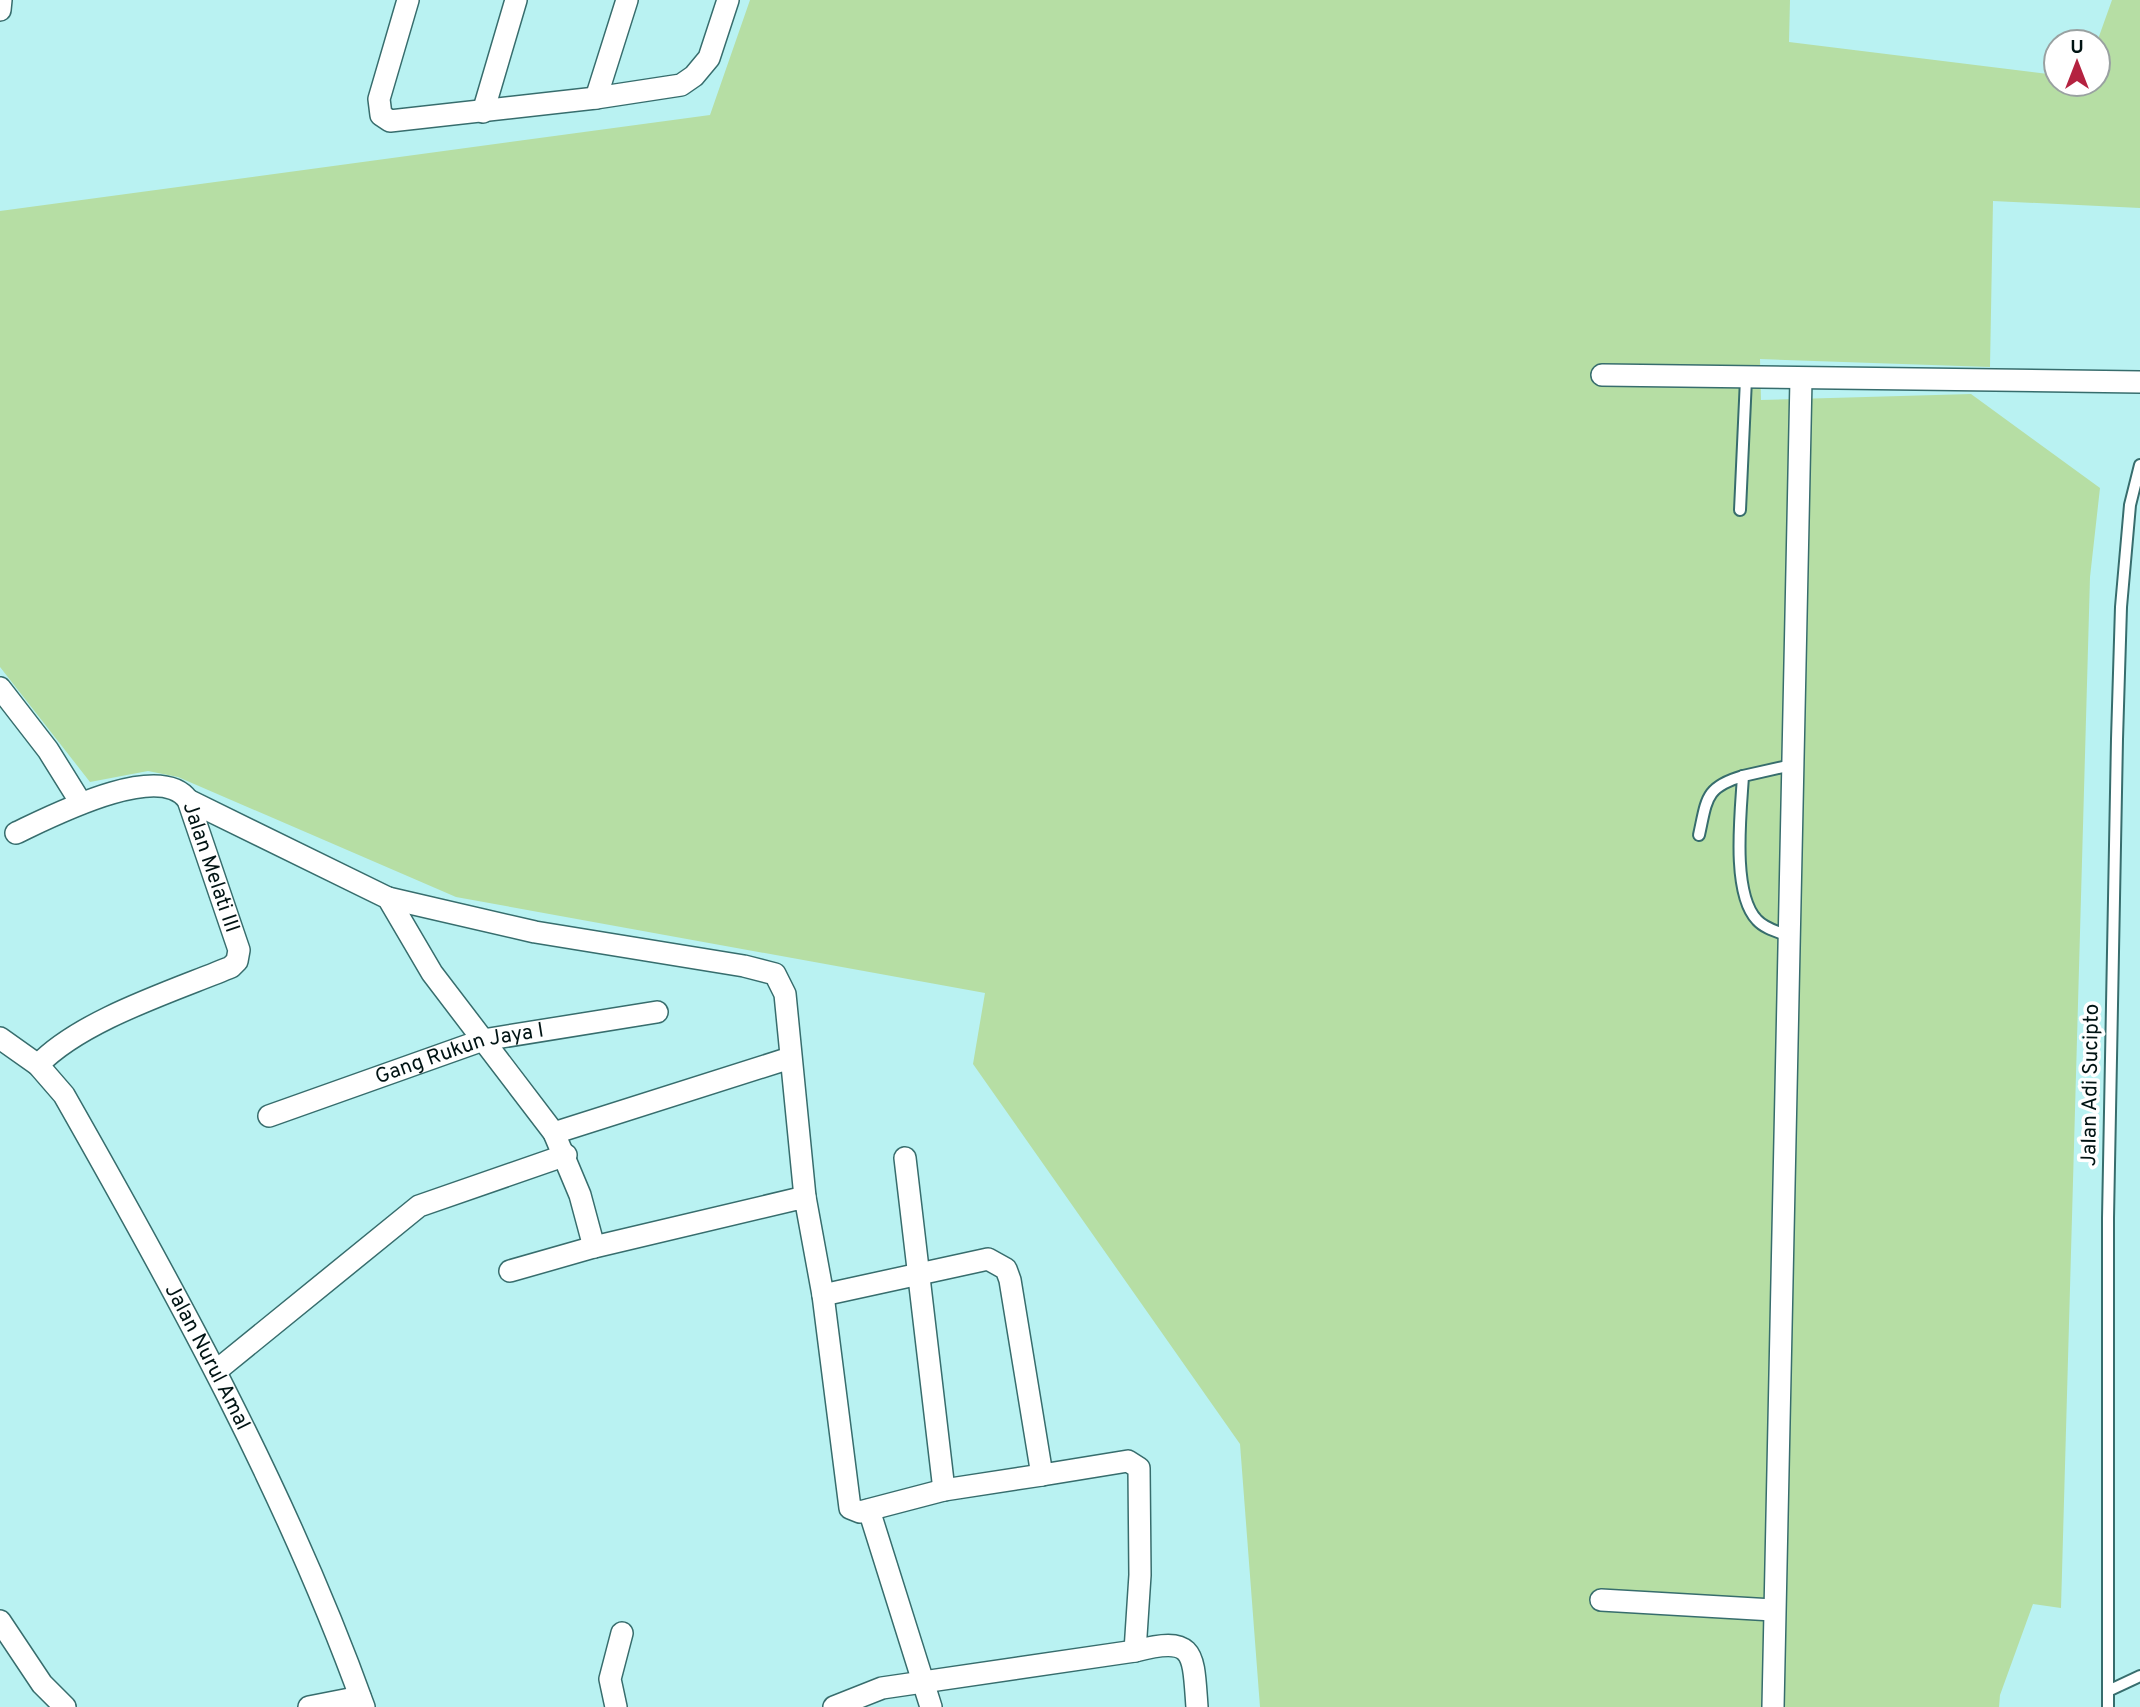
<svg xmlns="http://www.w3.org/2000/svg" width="2140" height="1707" font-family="Overpass,sans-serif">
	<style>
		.green { fill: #b6dea4 }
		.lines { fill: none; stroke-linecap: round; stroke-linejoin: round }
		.lane-casing { stroke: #376d6d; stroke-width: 14 }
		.street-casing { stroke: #376d6d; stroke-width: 24 }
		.lane { stroke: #fff; stroke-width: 10 }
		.street { stroke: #fff; stroke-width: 21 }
		.labels { text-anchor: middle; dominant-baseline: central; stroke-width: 7; stroke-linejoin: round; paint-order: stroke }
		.street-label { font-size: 21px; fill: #001313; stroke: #fff }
	</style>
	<rect width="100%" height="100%" fill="#b9f2f2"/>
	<path class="green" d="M 750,0 L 1790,0 L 1789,42 L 2056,75 L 2056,84 L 2098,84 L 2097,42 L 2112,0 L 2140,0 L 2140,208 L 1993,201 L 1990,367 L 1760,359 L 1761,400 L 1971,394 L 2100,488 L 2090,577 L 2061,1608 L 2033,1604 L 2000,1695 L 1999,1707 L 1260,1707 L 1240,1444 L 973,1064 L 985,993 L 456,897 L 178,777 L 148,771 L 90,782 L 0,667 L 0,211 L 710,115 Z"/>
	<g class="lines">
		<g class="lane-casing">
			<g id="lane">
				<path d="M 1740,510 L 1746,379"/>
				<path d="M 1699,835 C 1707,799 1705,787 1743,776"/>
				<path d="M 1791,937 C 1779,932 1765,929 1757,920 C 1731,893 1741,811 1743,776 L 1792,765"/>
				<path d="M 2108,1691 L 2140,1676"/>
				<path d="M 2108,1707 L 2108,1218 L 2117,739 L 2121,607 L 2130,505 L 2140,465"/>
			</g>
		</g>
		<g class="street-casing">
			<g id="street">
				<path d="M 408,0 L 379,99 L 381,115 L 390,121 L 596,98 L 681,85 L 694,76 L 709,58 L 728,0"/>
				<path d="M 0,10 L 1,0"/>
				<path d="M 596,98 L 627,0"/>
				<path d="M 483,112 L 516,0"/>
				<path d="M 1602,375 L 2140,382"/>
				<path d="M 0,688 L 48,750 L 81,803"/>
				<path d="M 188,800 L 388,898 L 432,973 L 554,1133 L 580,1195 L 594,1247"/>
				<path id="s1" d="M 16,833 C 50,817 159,760 188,800 L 239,950 L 237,961 L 231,967 C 173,991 81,1020 38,1065"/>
				<path d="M 388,898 L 535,932 L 744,966 L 775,974 L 785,994 L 805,1197"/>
				<path id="s2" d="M 0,1038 L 38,1065 L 64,1095 C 176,1292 287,1493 364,1707"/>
				<path id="s3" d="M 269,1116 L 483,1040 L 657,1012"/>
				<path d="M 554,1133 L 790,1058"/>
				<path d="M 905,1158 L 944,1490"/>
				<path d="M 510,1271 L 594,1247 L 805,1197 L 823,1295 L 988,1259 L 1006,1269 L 1010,1280 L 1042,1475 L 1128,1461 L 1139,1468 L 1140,1575 L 1135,1651"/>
				<path d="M 823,1295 L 850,1508 L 860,1512 L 944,1490 L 1042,1475"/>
				<path d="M 216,1371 L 419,1206 L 566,1155"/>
				<path d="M 869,1510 L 931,1707"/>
				<path d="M 1601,1600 L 1773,1610"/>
				<path d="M 0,1621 L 42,1684 L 65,1707"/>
				<path d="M 309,1707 L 360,1697"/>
				<path d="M 616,1707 L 610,1679 L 622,1633"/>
				<path d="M 834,1707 L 882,1688 L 1135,1651 C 1196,1635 1193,1653 1197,1707"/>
				<path d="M 1773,1707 L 1801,379"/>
			</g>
		</g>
		<use href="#lane" class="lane"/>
		<use href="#street" class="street"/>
	</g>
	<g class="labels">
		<g class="street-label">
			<text stroke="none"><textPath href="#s1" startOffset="256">Jalan Melati III</textPath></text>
			<text stroke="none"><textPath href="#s3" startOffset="201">Gang Rukun Jaya I</textPath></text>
			<text transform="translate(2091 1085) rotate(-89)">Jalan Adi Sucipto</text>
			<text stroke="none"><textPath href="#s2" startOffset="385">Jalan Nurul Amal</textPath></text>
		</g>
	</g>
	<g transform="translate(2077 63)"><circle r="33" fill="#ffffff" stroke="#99a1a1" stroke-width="2"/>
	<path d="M0-5L12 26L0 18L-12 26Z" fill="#b42240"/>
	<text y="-10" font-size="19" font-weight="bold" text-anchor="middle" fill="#001313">U</text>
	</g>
</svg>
